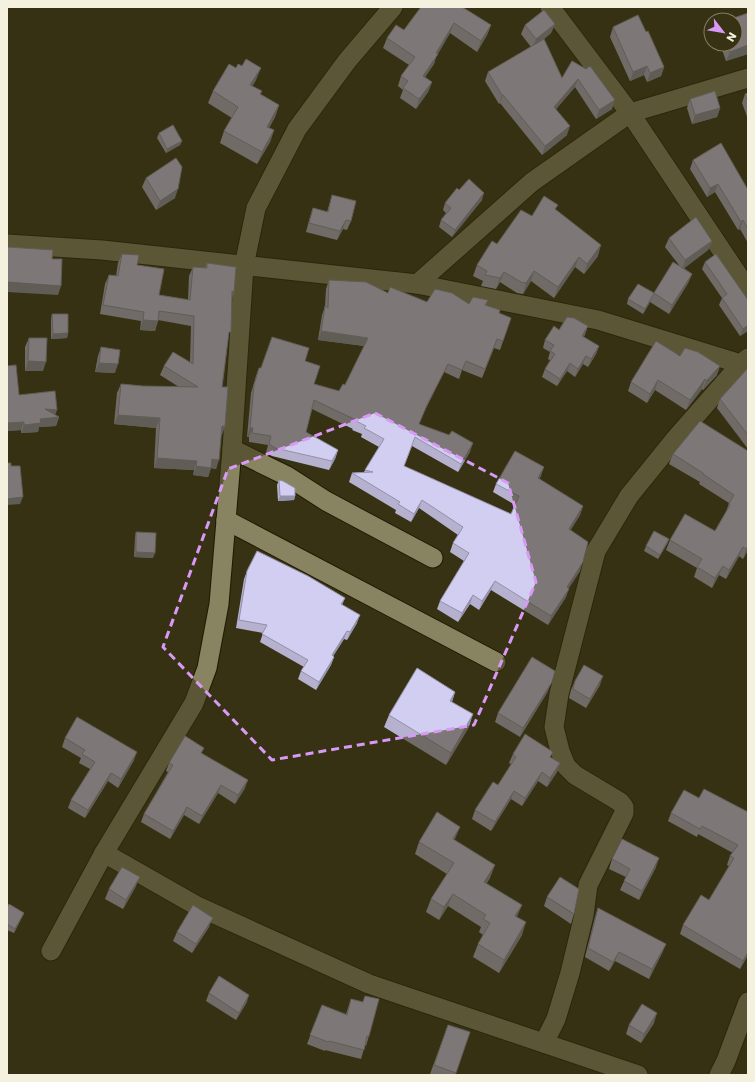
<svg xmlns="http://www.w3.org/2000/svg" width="755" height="1082" font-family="Poppins,sans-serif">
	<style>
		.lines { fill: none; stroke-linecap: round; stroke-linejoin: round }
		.minor-casing { stroke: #1f1a00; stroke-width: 21 }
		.minor { stroke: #888361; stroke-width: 19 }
		.wall { fill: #b5b1cf }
		.shaded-wall { fill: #9390a9 }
		.building { fill: #d2cef1; stroke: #9390a9 }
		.marked { fill: none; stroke: #d99af7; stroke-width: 3; stroke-dasharray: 8 5; stroke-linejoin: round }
	</style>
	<rect width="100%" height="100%" fill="#373213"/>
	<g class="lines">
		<g class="minor-casing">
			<g id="minor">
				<path d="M 550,7 L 630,113 L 748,290"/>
				<path d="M 7,244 L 102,250 L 417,284 L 598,320 L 741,364 L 748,358"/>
				<path d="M 417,284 L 532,182 L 630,113 L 748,78"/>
				<path d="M 232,449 L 287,476 L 326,501 L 433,558"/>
				<path d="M 226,520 L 496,662"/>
				<path d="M 104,853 L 197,906 L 369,984 L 638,1075"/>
				<path d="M 51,951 L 104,853 L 194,703 L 207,668 L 219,604 L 232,449 L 244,266 L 256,208 L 297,129 L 347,61 L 393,7"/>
				<path d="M 544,1043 L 556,1019 L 570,973 L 584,915 L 588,885 L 624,813 L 624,807 L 620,802 L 575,775 L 566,766 L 560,751 L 554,727 L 559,694 L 596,551 L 629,496 L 676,438 L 741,364"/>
				<path d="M 719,1075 L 726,1061 L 748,1002"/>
			</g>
		</g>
		<use href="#minor" class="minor"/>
	</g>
	<g class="wall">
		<path d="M 421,7 L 464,7 L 464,8 L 491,25 L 487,35 L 477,52 L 450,33 L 436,57 L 434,64 L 425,77 L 432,82 L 428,92 L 416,109 L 400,98 L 403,90 L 398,86 L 401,76 L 409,65 L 383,48 L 387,38 L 404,30 Z"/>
		<path d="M 748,13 L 748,54 L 726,61 L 720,44 L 735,44 Z"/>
		<path d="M 555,24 L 551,33 L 544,39 L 562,78 L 572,61 L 612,109 L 596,119 L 575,87 L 556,109 L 567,135 L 542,155 L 500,103 L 499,104 L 485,81 L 488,72 L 531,47 L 521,34 L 525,25 Z"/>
		<path d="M 613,27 L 664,67 L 661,76 L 647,82 L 644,75 L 630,81 L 610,37 Z"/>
		<path d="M 256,80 L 252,86 L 262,91 L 260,94 L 279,105 L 275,117 L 269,128 L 274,130 L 270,142 L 257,164 L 220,143 L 224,131 L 232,118 L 208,103 L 213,91 Z"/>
		<path d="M 748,93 L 748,119 L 742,103 L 745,94 Z"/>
		<path d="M 690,99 L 720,108 L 717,117 L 692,124 L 687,108 Z"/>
		<path d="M 159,133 L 182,141 L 180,145 L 166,153 L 157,138 Z"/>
		<path d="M 693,160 L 748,190 L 748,243 L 740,229 L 738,230 L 715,192 L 707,197 L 690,169 Z"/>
		<path d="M 146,178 L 175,198 L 156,210 L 142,187 Z"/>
		<path d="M 459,190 L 482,200 L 452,237 L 439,227 L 441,220 L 446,213 L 443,210 L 445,203 Z"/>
		<path d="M 332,195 L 351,221 L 347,230 L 343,229 L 337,240 L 306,232 L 310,217 L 313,208 L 327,212 Z"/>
		<path d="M 556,210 L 598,256 L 584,274 L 575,267 L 554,298 L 531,281 L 523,294 L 517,293 L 500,282 L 496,289 L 481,286 L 483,281 L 473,276 L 477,265 L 497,244 L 532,216 Z"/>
		<path d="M 669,238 L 712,241 L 708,250 L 684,268 L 692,274 L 688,283 L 669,314 L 650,302 L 643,314 L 627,304 L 628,299 L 654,293 L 679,265 L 665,247 Z"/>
		<path d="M 122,254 L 137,265 L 159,295 L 188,300 L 189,276 L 193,267 L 205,268 L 207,263 L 234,292 L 232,298 L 228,341 L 222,387 L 225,426 L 221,435 L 216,469 L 211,468 L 208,477 L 193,475 L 194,470 L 154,468 L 156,428 L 114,424 L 117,393 L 121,384 L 143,386 L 179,387 L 160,375 L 164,366 L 190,362 L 191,326 L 158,320 L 155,331 L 140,330 L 141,321 L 100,314 L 105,284 L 109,275 L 116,276 L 118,263 Z"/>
		<path d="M 716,254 L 748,331 L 740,336 L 719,305 L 722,298 L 702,269 L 705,262 Z"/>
		<path d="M 329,280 L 427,302 L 469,304 L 488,300 L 486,305 L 499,313 L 511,318 L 500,350 L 494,348 L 482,378 L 462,370 L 459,379 L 444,372 L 423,414 L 419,424 L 470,452 L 458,472 L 412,446 L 404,466 L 511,514 L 515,505 L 493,492 L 496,484 L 541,476 L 539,479 L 583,506 L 580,515 L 570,530 L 580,571 L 568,588 L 566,597 L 548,625 L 491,590 L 479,610 L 470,604 L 458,622 L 437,609 L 440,601 L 464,561 L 450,552 L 453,543 L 458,535 L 419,508 L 411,522 L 395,513 L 396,510 L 349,482 L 352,473 L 364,472 L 379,447 L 361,437 L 362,434 L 352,430 L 353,429 L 312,409 L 306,432 L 338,450 L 335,459 L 329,470 L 272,456 L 266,453 L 268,445 L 249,442 L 249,437 L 247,437 L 251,393 L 256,376 L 259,368 L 261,368 L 305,361 L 314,384 L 339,391 L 345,385 L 364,346 L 318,340 L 322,315 L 325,306 L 326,289 Z"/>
		<path d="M 52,314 L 68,333 L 67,338 L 51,339 L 51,319 Z"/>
		<path d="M 588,326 L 584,337 L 599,346 L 596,354 L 588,367 L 583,364 L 575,377 L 567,371 L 557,386 L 542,377 L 545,369 L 550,360 L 548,359 L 550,352 L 543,348 L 545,340 L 559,330 Z"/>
		<path d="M 29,338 L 43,371 L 25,371 L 25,347 Z"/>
		<path d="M 101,347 L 115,373 L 95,372 L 98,356 Z"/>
		<path d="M 680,356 L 717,375 L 703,390 L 702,389 L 686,410 L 655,390 L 647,403 L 628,391 L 631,382 Z"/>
		<path d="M 7,366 L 19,395 L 59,417 L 56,426 L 39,427 L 38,432 L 21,433 L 21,430 L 7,431 Z"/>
		<path d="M 748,368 L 748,449 L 717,408 L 720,399 Z"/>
		<path d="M 748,451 L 748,550 L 743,559 L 739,556 L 726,579 L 719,575 L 712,588 L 694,577 L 697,568 L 666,550 L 670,540 L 715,531 L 726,512 L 729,503 L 699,484 L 700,482 L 669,464 L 673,454 Z"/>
		<path d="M 279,480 L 295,496 L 294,500 L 278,501 L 277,485 Z"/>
		<path d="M 136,532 L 153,558 L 134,557 L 135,537 Z"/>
		<path d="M 669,539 L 667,544 L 658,559 L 644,551 L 646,546 Z"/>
		<path d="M 247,571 L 345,598 L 342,605 L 357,623 L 347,640 L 344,639 L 333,656 L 334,657 L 331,665 L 316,690 L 298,679 L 301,671 L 304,667 L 260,642 L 263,633 L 236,628 L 244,579 Z"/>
		<path d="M 575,681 L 600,685 L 586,708 L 569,698 L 571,690 Z"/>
		<path d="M 548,691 L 520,737 L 495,722 L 498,713 Z"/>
		<path d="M 455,692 L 452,702 L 469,727 L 446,765 L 384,727 L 389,715 Z"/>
		<path d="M 65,738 L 134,760 L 118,788 L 108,781 L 85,818 L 68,808 L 71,800 L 90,769 L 79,763 L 81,758 L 62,747 Z"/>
		<path d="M 202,753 L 245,788 L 235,804 L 218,793 L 199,824 L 184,815 L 170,839 L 141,822 L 144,814 L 168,772 L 166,771 L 169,763 Z"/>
		<path d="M 513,754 L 551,758 L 560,763 L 557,772 L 547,787 L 538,781 L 522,806 L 511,799 L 491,831 L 472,819 L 475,810 L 498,785 L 511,764 L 509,763 Z"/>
		<path d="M 699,798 L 748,812 L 748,955 L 740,969 L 680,934 L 683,925 L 709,900 L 729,866 L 727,865 L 730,856 L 733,853 L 698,834 L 697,837 L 668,821 L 671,813 Z"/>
		<path d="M 455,840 L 490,878 L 486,884 L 517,917 L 522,935 L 499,973 L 473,957 L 478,944 L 483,935 L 479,932 L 481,927 L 448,906 L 439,920 L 426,912 L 431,899 L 447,874 L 415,854 L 419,842 Z"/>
		<path d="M 612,859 L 656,867 L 639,900 L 620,890 L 626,877 L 609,869 Z"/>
		<path d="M 136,886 L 123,909 L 105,899 L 109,889 Z"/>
		<path d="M 547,897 L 574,914 L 571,924 L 544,906 Z"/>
		<path d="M 7,907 L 24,913 L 14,933 L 7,930 Z"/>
		<path d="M 598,908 L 666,944 L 662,953 L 649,979 L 615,961 L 609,971 L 585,957 L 595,917 Z"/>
		<path d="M 209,927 L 192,953 L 173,941 L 177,932 Z"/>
		<path d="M 209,993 L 247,1002 L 236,1020 L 206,1001 Z"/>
		<path d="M 365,996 L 369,1036 L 366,1046 L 365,1045 L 361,1059 L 325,1050 L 325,1051 L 307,1044 L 322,1005 L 346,1014 L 351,999 L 363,1002 Z"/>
		<path d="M 654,1023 L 641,1043 L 626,1034 L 629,1025 Z"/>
		<path d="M 448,1025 L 470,1032 L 455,1075 L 432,1075 L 430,1074 Z"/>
	</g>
	<g class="shaded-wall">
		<path d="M 454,23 L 450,33 L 436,57 L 434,64 L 419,86 L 423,76 Z"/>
		<path d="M 555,24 L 551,33 L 532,48 L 536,39 Z"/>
		<path d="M 491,25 L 487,35 L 477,52 L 481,41 Z"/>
		<path d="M 748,45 L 748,54 L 726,61 L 730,52 Z"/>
		<path d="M 647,66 L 644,75 L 630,81 L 633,72 Z"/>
		<path d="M 664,67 L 661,76 L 647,82 L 650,73 Z"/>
		<path d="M 261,68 L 256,80 L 246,97 L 250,85 Z"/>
		<path d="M 578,79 L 575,87 L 551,115 L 554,107 Z"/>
		<path d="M 432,82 L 428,92 L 416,109 L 419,99 Z"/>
		<path d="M 502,95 L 503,95 L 500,103 L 499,104 Z"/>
		<path d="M 615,100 L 612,109 L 596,119 L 599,110 Z"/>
		<path d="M 279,105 L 275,117 L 263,139 L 267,127 Z"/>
		<path d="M 720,108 L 717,117 L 692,124 L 695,115 Z"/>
		<path d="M 570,126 L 567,135 L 542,155 L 545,146 Z"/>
		<path d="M 274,130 L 270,142 L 257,164 L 262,152 Z"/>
		<path d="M 182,141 L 180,145 L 166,153 L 167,149 Z"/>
		<path d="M 718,184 L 715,192 L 707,197 L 710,188 Z"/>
		<path d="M 178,189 L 175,198 L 156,210 L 160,201 Z"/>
		<path d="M 484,193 L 482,200 L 452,237 L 455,230 Z"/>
		<path d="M 346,220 L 343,229 L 337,240 L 340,231 Z"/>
		<path d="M 743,220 L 740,229 L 738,230 L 741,222 Z"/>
		<path d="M 712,241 L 708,250 L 682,270 L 685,260 Z"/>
		<path d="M 601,245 L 598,256 L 584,274 L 587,264 Z"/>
		<path d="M 579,257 L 575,267 L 554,298 L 558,287 Z"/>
		<path d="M 534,271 L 531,281 L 523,294 L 526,283 Z"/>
		<path d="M 504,272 L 500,282 L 496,289 L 500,278 Z"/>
		<path d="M 692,274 L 688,283 L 669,314 L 672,305 Z"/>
		<path d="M 7,282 L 61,286 L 58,295 L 7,292 Z"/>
		<path d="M 232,291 L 234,292 L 231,301 Z"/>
		<path d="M 652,297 L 650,302 L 643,314 L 645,309 Z"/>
		<path d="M 143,320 L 158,321 L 155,331 L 140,330 Z"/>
		<path d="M 748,325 L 748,331 L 740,336 L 743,329 Z"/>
		<path d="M 588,326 L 585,334 L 580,343 L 582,336 Z"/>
		<path d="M 321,331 L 368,338 L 365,346 L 318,340 Z"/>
		<path d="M 68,333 L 67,338 L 51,339 L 53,334 Z"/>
		<path d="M 599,346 L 596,354 L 588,367 L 591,359 Z"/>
		<path d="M 586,356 L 583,364 L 575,377 L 578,369 Z"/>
		<path d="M 28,361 L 46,362 L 43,371 L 25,371 Z"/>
		<path d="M 99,363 L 118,364 L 115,373 L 95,372 Z"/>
		<path d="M 570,363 L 567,371 L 557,386 L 560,379 Z"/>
		<path d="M 448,364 L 423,414 L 427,405 Z"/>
		<path d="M 720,366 L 717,375 L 703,390 L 706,381 Z"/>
		<path d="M 705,379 L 702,389 L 686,410 L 690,400 Z"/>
		<path d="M 658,380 L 655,390 L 647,403 L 650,394 Z"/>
		<path d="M 45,409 L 57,410 L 54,418 L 59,417 L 56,426 L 39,427 L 38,432 L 21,433 L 24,425 Z"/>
		<path d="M 118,415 L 160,418 L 156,428 L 114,424 Z"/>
		<path d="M 24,422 L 21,430 L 7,431 L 7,423 Z"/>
		<path d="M 222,426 L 225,426 L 222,435 L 219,435 Z"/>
		<path d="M 250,428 L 253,428 L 249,437 L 247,437 Z"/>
		<path d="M 473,443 L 470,452 L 458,472 L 461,464 Z"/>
		<path d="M 338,450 L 335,459 L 329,470 L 332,461 Z"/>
		<path d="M 157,458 L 197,461 L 194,470 L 154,468 Z"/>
		<path d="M 212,459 L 219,460 L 216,469 L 211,468 L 208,477 L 193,475 L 196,466 Z"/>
		<path d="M 544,467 L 541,476 L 535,487 L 538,478 Z"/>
		<path d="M 280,496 L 295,496 L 294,500 L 278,501 Z"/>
		<path d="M 23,497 L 20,504 L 7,505 L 7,499 Z"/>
		<path d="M 422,500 L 419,508 L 411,522 L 414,514 Z"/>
		<path d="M 583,506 L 580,515 L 566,538 L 569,529 Z"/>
		<path d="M 669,539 L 667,544 L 658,559 L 660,555 Z"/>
		<path d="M 748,546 L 748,550 L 743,559 L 746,549 Z"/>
		<path d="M 743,547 L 739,556 L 726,579 L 729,570 Z"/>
		<path d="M 136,552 L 155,553 L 153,558 L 134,557 Z"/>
		<path d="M 583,562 L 580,571 L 564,596 L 567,587 Z"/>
		<path d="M 723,566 L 719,575 L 712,588 L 715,578 Z"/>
		<path d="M 495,581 L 491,590 L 479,610 L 482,601 Z"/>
		<path d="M 569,589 L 566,597 L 548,625 L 551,616 Z"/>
		<path d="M 473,595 L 470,604 L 458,622 L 462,613 Z"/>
		<path d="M 360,615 L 357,623 L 347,640 L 350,632 Z"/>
		<path d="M 347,631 L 344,639 L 329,663 L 332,655 Z"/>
		<path d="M 334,657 L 331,665 L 316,690 L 319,682 Z"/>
		<path d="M 603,676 L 600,685 L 586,708 L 590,699 Z"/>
		<path d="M 552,682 L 548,691 L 520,737 L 523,728 Z"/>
		<path d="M 455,692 L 451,705 L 450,701 Z"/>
		<path d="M 473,714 L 469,727 L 446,765 L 451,753 Z"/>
		<path d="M 137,752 L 134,760 L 118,788 L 121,779 Z"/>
		<path d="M 560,763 L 557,772 L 547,787 L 550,778 Z"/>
		<path d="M 542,772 L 538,781 L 522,806 L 525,798 Z"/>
		<path d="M 111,773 L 108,781 L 85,818 L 88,810 Z"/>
		<path d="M 248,780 L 245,788 L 235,804 L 238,795 Z"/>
		<path d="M 221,785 L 218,793 L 199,824 L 202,816 Z"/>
		<path d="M 514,791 L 511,799 L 491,831 L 495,822 Z"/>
		<path d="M 187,807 L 184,815 L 170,839 L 173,831 Z"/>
		<path d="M 460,827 L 455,839 L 448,851 L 453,839 Z"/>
		<path d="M 659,858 L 656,867 L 639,900 L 642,891 Z"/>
		<path d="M 495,865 L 490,878 L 479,895 L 484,882 Z"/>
		<path d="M 140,877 L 136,886 L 123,909 L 126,900 Z"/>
		<path d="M 453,894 L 448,906 L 439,920 L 444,907 Z"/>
		<path d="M 522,905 L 517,917 L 515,916 Z"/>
		<path d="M 24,913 L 14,933 L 15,929 Z"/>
		<path d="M 213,918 L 209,927 L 192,953 L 196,944 Z"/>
		<path d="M 526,922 L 522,935 L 499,973 L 504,960 Z"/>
		<path d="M 666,944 L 662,953 L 649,979 L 652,969 Z"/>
		<path d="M 619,952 L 615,961 L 609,971 L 613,962 Z"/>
		<path d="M 748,952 L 748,955 L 740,969 L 743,961 Z"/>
		<path d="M 249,995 L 247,1002 L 236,1020 L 239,1013 Z"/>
		<path d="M 657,1013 L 654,1023 L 641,1043 L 644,1034 Z"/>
	</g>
	<g class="building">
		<path d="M 421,7 L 462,7 L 491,25 L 481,41 L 454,23 L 436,53 L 438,54 L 423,76 L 432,82 L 419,99 L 403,88 L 408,81 L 401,76 L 415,57 L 387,38 L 396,25 L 404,30 Z"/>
		<path d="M 544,10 L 555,24 L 536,39 L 525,25 Z"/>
		<path d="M 748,13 L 748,45 L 730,52 L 727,44 L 735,44 L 735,20 L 728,20 Z"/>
		<path d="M 638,15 L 646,32 L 648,31 L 664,67 L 650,73 L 647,66 L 633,72 L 613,27 Z"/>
		<path d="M 544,39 L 562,78 L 572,61 L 586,69 L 590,66 L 615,100 L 599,110 L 578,79 L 554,107 L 570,126 L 545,146 L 503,95 L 502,95 L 488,72 Z"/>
		<path d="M 246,59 L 261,68 L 250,85 L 262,91 L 260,94 L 279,105 L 267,127 L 274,130 L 262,152 L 224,131 L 238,107 L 213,91 L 229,64 L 236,68 L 238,64 L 242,66 Z"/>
		<path d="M 715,91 L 720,108 L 695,115 L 690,99 Z"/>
		<path d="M 748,93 L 748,102 L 745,94 Z"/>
		<path d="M 173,125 L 182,141 L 167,149 L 159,133 Z"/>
		<path d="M 721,143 L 748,190 L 748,229 L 743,220 L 741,222 L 718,184 L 710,188 L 693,160 Z"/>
		<path d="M 176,158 L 182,167 L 178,189 L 160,201 L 146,178 Z"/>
		<path d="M 469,179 L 484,193 L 455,230 L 441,220 L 451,208 L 445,203 L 457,188 L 459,190 Z"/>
		<path d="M 332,195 L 356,201 L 351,221 L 346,220 L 340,231 L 309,223 L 313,208 L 328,212 Z"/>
		<path d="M 544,196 L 558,205 L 555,209 L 601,245 L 587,264 L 579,257 L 558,287 L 534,271 L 526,283 L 521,282 L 504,272 L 500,278 L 485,275 L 487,271 L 477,265 L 492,241 L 497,244 L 521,210 L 532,216 Z"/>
		<path d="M 696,217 L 712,241 L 685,260 L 669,238 Z"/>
		<path d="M 7,247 L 53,250 L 52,259 L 62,259 L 61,286 L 7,282 Z"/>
		<path d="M 122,254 L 139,255 L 137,265 L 164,269 L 159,295 L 190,300 L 193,267 L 207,268 L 207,263 L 236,267 L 234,292 L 232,291 L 231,332 L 229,332 L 222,387 L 228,387 L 225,426 L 222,426 L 219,460 L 212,459 L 211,468 L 196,466 L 197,461 L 157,458 L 160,418 L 118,415 L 121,384 L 143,386 L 198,387 L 164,366 L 173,352 L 193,364 L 194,316 L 159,311 L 158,321 L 143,320 L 144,312 L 103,305 L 109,275 L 118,276 Z"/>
		<path d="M 716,254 L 748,300 L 748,325 L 743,329 L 722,298 L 727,294 L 705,262 Z"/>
		<path d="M 673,262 L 692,274 L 672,305 L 654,293 Z"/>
		<path d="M 329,280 L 366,282 L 388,293 L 390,287 L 427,302 L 435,289 L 452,293 L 469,304 L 473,297 L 488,300 L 485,305 L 500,310 L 499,313 L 511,318 L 503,341 L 497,339 L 485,369 L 466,361 L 462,370 L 448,364 L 427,405 L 419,424 L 449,435 L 452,431 L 473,443 L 461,464 L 415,437 L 404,466 L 511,514 L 519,496 L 496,484 L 515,451 L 544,467 L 538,478 L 583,506 L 569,529 L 588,542 L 583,562 L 567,587 L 569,589 L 551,616 L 495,581 L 482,601 L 473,595 L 462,613 L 440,601 L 469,553 L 453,543 L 463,527 L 422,500 L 414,514 L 398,504 L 400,502 L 352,473 L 373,472 L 365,470 L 384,439 L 364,428 L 366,426 L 356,421 L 356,420 L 314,400 L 306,432 L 338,450 L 332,461 L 275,448 L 269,444 L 271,436 L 252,433 L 253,428 L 250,428 L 254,385 L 259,368 L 261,368 L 272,337 L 309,348 L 305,361 L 320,366 L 314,384 L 339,391 L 343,384 L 345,385 L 368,338 L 321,331 L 325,306 L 328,308 Z"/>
		<path d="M 638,284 L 654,293 L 652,297 L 645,309 L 628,299 Z"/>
		<path d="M 52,314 L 68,314 L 68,333 L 53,334 Z"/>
		<path d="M 567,317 L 574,318 L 588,326 L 582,336 L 599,346 L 591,359 L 586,356 L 578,369 L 570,363 L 560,379 L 545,369 L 555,354 L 550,351 L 554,345 L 545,340 L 554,326 L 559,330 Z"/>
		<path d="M 29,338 L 47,338 L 46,362 L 28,361 Z"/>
		<path d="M 656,341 L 680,356 L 685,348 L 698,352 L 720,366 L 706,381 L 705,379 L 690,400 L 658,380 L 650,394 L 631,382 Z"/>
		<path d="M 101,347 L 120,350 L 118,364 L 99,363 Z"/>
		<path d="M 16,365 L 19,395 L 55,391 L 57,410 L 45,409 L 59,417 L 40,419 L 41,423 L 24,425 L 24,422 L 7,423 L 7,366 Z"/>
		<path d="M 748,368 L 748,435 L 720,399 Z"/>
		<path d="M 700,421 L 748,451 L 748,546 L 746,549 L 743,547 L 729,570 L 723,566 L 715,578 L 697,567 L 702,559 L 670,540 L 685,514 L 715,531 L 730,505 L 729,504 L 734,495 L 703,474 L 703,473 L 673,454 Z"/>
		<path d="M 7,463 L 11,463 L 11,466 L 20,466 L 23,497 L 7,499 Z"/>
		<path d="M 279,480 L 283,481 L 295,488 L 295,496 L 280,496 Z"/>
		<path d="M 654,531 L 669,539 L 660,555 L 646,546 Z"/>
		<path d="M 136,532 L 156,533 L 155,553 L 136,552 Z"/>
		<path d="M 257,551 L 308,576 L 345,598 L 341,604 L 360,615 L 350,632 L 347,631 L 332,655 L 334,657 L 319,682 L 301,671 L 308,660 L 262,634 L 267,625 L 239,620 L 247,571 Z"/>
		<path d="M 532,657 L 555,671 L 552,682 L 523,728 L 498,713 Z"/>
		<path d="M 584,665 L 603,676 L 590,699 L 573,689 L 575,681 Z"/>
		<path d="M 417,668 L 455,692 L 450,701 L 473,714 L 451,753 L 389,715 Z"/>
		<path d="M 77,717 L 137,752 L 121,779 L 111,773 L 88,810 L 71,800 L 95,762 L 82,754 L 85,750 L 65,738 Z"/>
		<path d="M 525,734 L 553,752 L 550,757 L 560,763 L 550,778 L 542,772 L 525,798 L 514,791 L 495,822 L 475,810 L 493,782 L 498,785 L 516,757 L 513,754 Z"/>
		<path d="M 185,736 L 204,748 L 201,753 L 248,780 L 238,795 L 221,785 L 202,816 L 187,807 L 173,831 L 144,814 L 173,765 L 169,763 Z"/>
		<path d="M 704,789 L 748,812 L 748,952 L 743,961 L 683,925 L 701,895 L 709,900 L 734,858 L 730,856 L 738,845 L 702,826 L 700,829 L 671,813 L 684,790 L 699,798 Z"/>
		<path d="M 437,812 L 460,827 L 453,839 L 495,865 L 484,882 L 522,905 L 515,916 L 526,922 L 504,960 L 478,944 L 490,923 L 483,919 L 486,915 L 453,894 L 444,907 L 431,899 L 454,863 L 419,842 Z"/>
		<path d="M 622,839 L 659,858 L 642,891 L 624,881 L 630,869 L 612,859 Z"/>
		<path d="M 122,867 L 140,877 L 126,900 L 109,889 Z"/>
		<path d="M 560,877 L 579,889 L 574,914 L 547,897 Z"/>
		<path d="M 9,904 L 24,913 L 15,929 L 7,924 L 7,907 Z"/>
		<path d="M 193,905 L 213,918 L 196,944 L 177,932 Z"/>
		<path d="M 598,908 L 666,944 L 652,969 L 619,952 L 613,962 L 588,948 Z"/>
		<path d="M 219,976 L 249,995 L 239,1013 L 209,993 Z"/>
		<path d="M 365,996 L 379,999 L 369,1036 L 367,1036 L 364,1050 L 329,1041 L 328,1042 L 310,1035 L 322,1005 L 347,1015 L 351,999 L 363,1002 Z"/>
		<path d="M 642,1004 L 657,1013 L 644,1034 L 629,1025 Z"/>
		<path d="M 448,1025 L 470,1032 L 456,1073 L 434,1065 Z"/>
	</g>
	<path d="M0 0H755V1082H0ZM 375,413 L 508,483 L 536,582 L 474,725 L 272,760 L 163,647 L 228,469 Z" fill="#373213" fill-opacity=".55" fill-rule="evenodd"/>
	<path class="marked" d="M 375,413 L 508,483 L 536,582 L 474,725 L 272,760 L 163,647 L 228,469 Z"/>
	<rect width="755" height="1082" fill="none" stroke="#f4f1df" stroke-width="16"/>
	<g transform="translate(723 32) rotate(121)"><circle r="19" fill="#373213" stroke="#837e65"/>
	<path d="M0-3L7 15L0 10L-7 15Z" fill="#d99af7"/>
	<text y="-6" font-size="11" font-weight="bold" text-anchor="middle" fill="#f4f1df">N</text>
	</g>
</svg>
